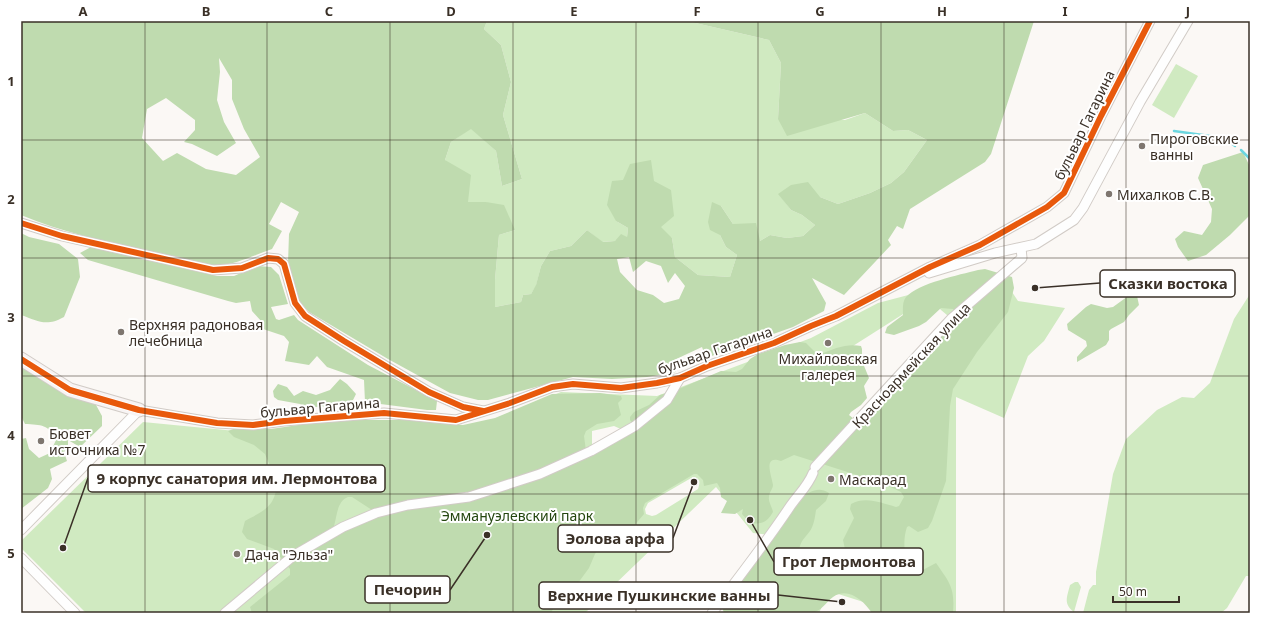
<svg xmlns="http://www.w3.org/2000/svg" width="1271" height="634" font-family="'Noto Sans',sans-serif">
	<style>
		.green { fill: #d0eac1; fill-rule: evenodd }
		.forest { fill: #bfdbaf; fill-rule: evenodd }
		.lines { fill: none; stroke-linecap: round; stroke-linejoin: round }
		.stream { stroke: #6cd6df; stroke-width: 2.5 }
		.street-casing { stroke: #d1cbc6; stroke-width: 11 }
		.secondary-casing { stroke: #d1cbc6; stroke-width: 15 }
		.street { stroke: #fefefe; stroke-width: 9 }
		.secondary { stroke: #f8f4f4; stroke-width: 13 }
		.cycleway-casing { stroke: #fff; stroke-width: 8 }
		.cycleway { stroke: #e8590c; stroke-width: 6 }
		.grid { fill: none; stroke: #3a3027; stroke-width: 1; stroke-opacity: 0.55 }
		.poi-dot { fill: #7e766f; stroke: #fff; stroke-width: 1.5 }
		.labels { text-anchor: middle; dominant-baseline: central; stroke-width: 4; stroke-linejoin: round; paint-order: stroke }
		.street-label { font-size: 14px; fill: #3a3027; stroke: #fff }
		.poi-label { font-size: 14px; fill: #3a3027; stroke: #fff; text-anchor: start }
		.park-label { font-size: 14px; fill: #24460f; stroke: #fff }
		.leader { fill: none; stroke: #3a3027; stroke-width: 1.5 }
		.callout-dot { fill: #3a3027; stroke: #fff; stroke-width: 1.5 }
		.callout { fill: #fff; stroke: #3a3027; stroke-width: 1.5 }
		.callout-label { font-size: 15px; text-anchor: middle; font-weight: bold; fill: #3a3027 }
		.neatline { fill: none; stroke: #3a3027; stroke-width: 1.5 }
		.grid-label { font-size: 13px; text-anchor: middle; font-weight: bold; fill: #3a3027 }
	</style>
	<rect width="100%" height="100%" fill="#fbf8f5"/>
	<g class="green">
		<path d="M 487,21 L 681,21 L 691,22 L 769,40 L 781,63 L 778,119 L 845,120 L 865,113 L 893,131 L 908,130 L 927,140 L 904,172 L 891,183 L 870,193 L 838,204 L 820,197 L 779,194 L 791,210 L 802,215 L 815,225 L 803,236 L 787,238 L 770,235 L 760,241 L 733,224 L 721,206 L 720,235 L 726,247 L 737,255 L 730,277 L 698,275 L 675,257 L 672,238 L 616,221 L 628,228 L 627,237 L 615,241 L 602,242 L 587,230 L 571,246 L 550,251 L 541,266 L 536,286 L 531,294 L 523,295 L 521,302 L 495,307 L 495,280 L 499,235 L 515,230 L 486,202 L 468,202 L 445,160 L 451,142 L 471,128 L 496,151 L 502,186 L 522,179 L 503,115 L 511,82 L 501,45 L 484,29 Z"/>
		<path d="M 1176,64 L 1198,76 L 1174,118 L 1152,105 Z"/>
		<path d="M 1000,274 L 1018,301 L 1065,308 L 1044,341 L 1028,356 L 1004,418 L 956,397 L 956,613 L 877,613 L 873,605 L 835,593 L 825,600 L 819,613 L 751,613 L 778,536 L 753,533 L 716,487 L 585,613 L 86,613 L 21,548 L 21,541 L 143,422 L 308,438 L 464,431 L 561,392 L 657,396 L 811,338 L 878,303 L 950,284 ZM 930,297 L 941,310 L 959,325 L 853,443 L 801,379 ZM 614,426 L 623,430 L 592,451 L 592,431 ZM 693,477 C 701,478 700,483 698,489 L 656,515 L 652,516 L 646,514 L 645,509 L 648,503 Z"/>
		<path d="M 1250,294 L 1250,576 L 1246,576 L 1227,608 L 1221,613 L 1083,613 L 1089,590 L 1093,585 L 1096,585 L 1096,572 L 1113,474 L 1126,439 L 1157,410 L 1182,397 L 1194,398 L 1210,383 L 1234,319 Z"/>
		<path d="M 1075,582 L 1078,582 L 1081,587 L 1074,612 C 1063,604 1067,597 1070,585 Z"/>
	</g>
	<g class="forest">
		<path d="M 21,21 L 487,21 L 484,29 L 501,45 L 511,82 L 503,115 L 522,179 L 502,186 L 496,151 L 471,129 L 451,142 L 445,160 L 471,175 L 468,202 L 486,202 L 504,205 L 515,230 L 499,235 L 495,280 L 495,307 L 521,302 L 523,295 L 531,294 L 536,285 L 541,266 L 550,251 L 571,246 L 587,230 L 603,242 L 615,241 L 621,234 L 627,237 L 628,228 L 616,221 L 607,205 L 612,181 L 623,180 L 630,164 L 651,160 L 654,181 L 671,190 L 674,216 L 661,227 L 672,238 L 675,257 L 698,275 L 730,277 L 737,255 L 726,247 L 720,235 L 710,230 L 708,222 L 712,202 L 721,206 L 733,224 L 756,223 L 760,241 L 770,235 L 787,238 L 803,236 L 815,225 L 802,215 L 791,210 L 778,194 L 791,185 L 808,182 L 820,197 L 838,204 L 870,193 L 891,183 L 904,172 L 927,140 L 908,130 L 893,131 L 865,113 L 787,136 L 778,119 L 781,63 L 769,40 L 691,22 L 681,21 L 1034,21 L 991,154 L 985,162 L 910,209 L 903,229 L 897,226 L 888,240 L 891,245 L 844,295 L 812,278 L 826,303 L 824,311 L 793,327 L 706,358 L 702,347 L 672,361 L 676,372 L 647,377 L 612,379 L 573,377 L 488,400 L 478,400 L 450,393 L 388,359 L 309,312 L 298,300 L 288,263 L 289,234 L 299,212 L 281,202 L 269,224 L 282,231 L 272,249 C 254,255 236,265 217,265 C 193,265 170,257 148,251 C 105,241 61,232 21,215 ZM 219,58 L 232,80 L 232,99 L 244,129 L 260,157 L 236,175 L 206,169 L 177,153 L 163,161 L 142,138 L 147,109 L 166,98 L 195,120 L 195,130 L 184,142 L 192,144 L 217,156 L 236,143 L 224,122 L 217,100 L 220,72 ZM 629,257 L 633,272 L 646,261 L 661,266 L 668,283 L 675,273 L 685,286 L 679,299 L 664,303 L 653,295 L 637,290 L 620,272 L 617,259 Z"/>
		<path d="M 1243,152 L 1250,167 L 1250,215 L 1230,235 L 1206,255 L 1188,261 L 1178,247 L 1175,239 L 1184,231 L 1202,235 L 1211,222 L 1212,209 L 1198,178 L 1203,165 Z"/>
		<path d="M 21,233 L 29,237 L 59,244 L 78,259 L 80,277 L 64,317 C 46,327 38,321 21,315 Z"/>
		<path d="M 91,247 L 217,276 L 234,276 L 257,266 L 271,267 L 279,275 L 288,304 L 271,307 L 276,319 L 279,320 L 294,315 L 298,320 L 368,365 L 437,401 L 436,410 L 427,410 L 365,402 L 364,380 L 327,367 L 317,356 L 309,365 L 285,361 L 289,342 L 284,336 L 263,329 L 262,322 L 252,311 L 250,301 L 236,303 L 228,301 L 88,260 L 80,253 Z"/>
		<path d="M 985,269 L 1012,277 L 1014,288 L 1008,312 L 977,352 L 953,389 L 950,406 L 946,481 L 932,521 L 928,528 L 918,532 L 909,526 L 907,527 C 903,538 903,557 911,566 C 912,568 916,570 919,572 L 936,563 C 950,583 955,588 953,613 L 872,613 C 864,601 848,586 833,597 C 825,603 822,611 811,613 L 724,613 L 722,607 L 729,594 L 800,498 C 810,492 818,486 829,493 L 826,501 L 816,510 C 815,517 814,525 810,531 C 804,539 801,540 799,550 L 809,565 L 826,570 L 837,566 L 844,560 L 846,554 L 843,540 L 854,518 L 850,509 L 851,504 C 866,496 881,503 896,507 L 899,506 L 904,497 L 901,492 L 882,483 L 794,455 L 781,461 C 762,454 772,477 773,485 C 773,489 769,492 769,497 C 768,501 772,507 773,512 C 767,522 762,525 750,523 L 742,514 L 743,509 L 735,514 L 721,513 L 727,501 L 721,497 L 720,488 L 717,483 L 704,486 L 703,480 L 697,474 L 694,474 L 645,503 L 643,508 L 644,514 L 633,527 L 600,547 L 595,554 L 589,568 L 570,594 L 568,601 L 567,601 L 565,598 L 561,599 L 558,604 L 555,605 L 551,613 L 471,613 L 470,611 L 463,613 L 252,613 L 250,607 L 290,575 L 290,569 L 274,549 L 247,539 L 242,532 L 245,521 C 269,508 275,506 278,478 L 271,468 L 265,454 L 254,445 L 234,437 L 228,431 L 236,428 L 271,429 L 332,420 L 408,420 L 463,425 L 495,418 L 552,394 L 600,393 L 621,396 L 622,399 L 618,403 L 621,415 L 614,421 L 597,424 L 586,431 L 584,436 L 586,451 L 637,429 L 630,420 L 630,417 L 634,412 L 649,405 L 660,395 L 674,391 L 721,371 L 736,372 L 742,369 L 750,359 L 758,354 L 785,345 L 800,342 L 806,343 L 815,352 L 821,354 C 833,349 847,343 861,346 L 862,349 L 862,361 L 869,378 L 864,386 L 867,398 L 861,405 L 851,412 L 849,415 L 854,419 L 865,417 L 934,346 L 958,316 L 953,309 L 941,308 L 926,322 L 919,326 L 894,335 L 885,333 L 887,327 L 903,315 C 903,310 902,302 906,297 C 919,283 959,275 978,270 ZM 348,497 L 352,497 L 372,510 L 334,526 C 337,516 337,501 348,497 Z"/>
		<path d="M 1131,294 L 1137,296 L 1139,305 L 1129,315 L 1124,322 L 1111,329 L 1109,331 L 1109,340 L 1106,345 L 1077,362 L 1077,357 L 1087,346 L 1086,341 L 1068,330 L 1067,324 L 1086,307 L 1091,304 L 1107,308 L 1113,307 Z"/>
		<path d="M 21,366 L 96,405 L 102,416 L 102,426 L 80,447 L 68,440 L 68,449 L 64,452 L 67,461 L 50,469 L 52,479 L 48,488 L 21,509 L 21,439 L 26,438 L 29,449 L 39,458 L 50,453 L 56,440 C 49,424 41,425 25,424 L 21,416 Z"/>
		<path d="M 340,379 L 347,384 L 356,394 L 353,400 L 346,404 L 307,408 L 300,404 L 278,400 L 274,397 L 273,391 L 278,384 L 287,387 L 294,396 L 303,391 L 316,395 L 330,390 Z"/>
	</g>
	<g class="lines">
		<g class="stream">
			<path d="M 1174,131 L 1217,137"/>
			<path d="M 1228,141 L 1235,146"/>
			<path d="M 1241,150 L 1250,159"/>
		</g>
		<g class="street-casing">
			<g id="street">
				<path d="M 21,223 L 62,236 L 213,270 L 242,268 L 268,258 L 278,259 L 284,264 L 295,303 L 305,316 L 344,341 L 429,392 L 463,407 L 483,411"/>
				<path d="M 929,273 L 995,253 L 1036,244 L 1074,220 L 1083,208 L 1140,102 L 1188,21"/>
				<path d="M 815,467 L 951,319 L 1022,258 L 1021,248"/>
				<path d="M 21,530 L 139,410 L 217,423 L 253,425 L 284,421 L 384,413 L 456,420 L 510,403 L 552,387 L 573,384 L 621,388 L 657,383 L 680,378 L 707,366 L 774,343 L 811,326 L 836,316 L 930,267 L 980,245 L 1047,207 L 1064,193 L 1101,116 L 1150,21"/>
				<path d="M 21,558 L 75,613"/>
				<path d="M 225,613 L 293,556 L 343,527 L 376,513 L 408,505 L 469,497 L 540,474 L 591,451 L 635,426 L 667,400 L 680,378"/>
				<path d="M 712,613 C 738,578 765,544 789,508 C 797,496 808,486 813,473"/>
			</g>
		</g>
		<g class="secondary-casing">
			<path id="secondary" d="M 21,359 L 70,390 L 139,410"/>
		</g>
		<use href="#street" class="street"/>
		<use href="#secondary" class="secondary"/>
		<g class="cycleway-casing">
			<g id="cycleway">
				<path d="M 21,223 L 62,236 L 213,270 L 242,268 L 268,258 L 278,259 L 284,264 L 295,303 L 305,316 L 344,341 L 429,392 L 463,407 L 483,411"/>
				<path d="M 21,359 L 70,390 L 139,410 L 217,423 L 253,425 L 284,421 L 384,413 L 456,420 L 510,403 L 552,387 L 573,384 L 621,388 L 657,383 L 680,378 L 707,366 L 774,343 L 811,326 L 836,316 L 930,267 L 980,245 L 1047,207 L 1064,193 L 1101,116 L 1150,21"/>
			</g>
		</g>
		<use href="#cycleway" class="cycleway"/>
	</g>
	<path class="grid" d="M 145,21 L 145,613M 267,21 L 267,613M 390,21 L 390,613M 513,21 L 513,613M 636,21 L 636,613M 758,21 L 758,613M 881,21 L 881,613M 1004,21 L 1004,613M 1126,21 L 1126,613M 21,140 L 1250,140M 21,258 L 1250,258M 21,376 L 1250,376M 21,494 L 1250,494"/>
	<g class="poi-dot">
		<circle cx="1142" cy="146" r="4"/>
		<circle cx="1109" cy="194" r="4"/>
		<circle cx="121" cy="332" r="4"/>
		<circle cx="828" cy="343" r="4"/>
		<circle cx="41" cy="441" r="4"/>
		<circle cx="831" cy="479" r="4"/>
		<circle cx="237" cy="554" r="4"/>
	</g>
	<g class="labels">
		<g class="street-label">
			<text transform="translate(1084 125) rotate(-64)">бульвар Гагарина</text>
			<text transform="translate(715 350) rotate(-19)">бульвар Гагарина</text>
			<text transform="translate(911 365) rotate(-47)">Красноармейская улица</text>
			<text transform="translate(320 407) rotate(-5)">бульвар Гагарина</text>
		</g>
		<g class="poi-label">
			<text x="1150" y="138">Пироговские<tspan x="1150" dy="16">ванны</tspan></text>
			<text x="1117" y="194">Михалков С.В.</text>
			<text x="129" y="324">Верхняя радоновая<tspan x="129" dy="16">лечебница</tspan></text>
			<text x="828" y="358" text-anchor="middle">Михайловская<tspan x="828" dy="16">галерея</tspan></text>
			<text x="49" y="433">Бювет<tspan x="49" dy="16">источника №7</tspan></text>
			<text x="839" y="479">Маскарад</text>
			<text x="245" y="554">Дача "Эльза"</text>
		</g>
		<g class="park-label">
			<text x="517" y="515">Эммануэлевский парк</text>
		</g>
	</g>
	<path class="leader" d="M1035 288L1100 283M63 548L88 478M694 482L673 538M750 520L774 562M487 535L450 590M842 602L778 595"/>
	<g class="callout-dot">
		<circle cx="1035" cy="288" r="4"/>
		<circle cx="63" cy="548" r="4"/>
		<circle cx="694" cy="482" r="4"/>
		<circle cx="750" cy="520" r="4"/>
		<circle cx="487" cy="535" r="4"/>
		<circle cx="842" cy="602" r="4"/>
	</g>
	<g class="callout">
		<rect x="1100" y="270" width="135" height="27" rx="4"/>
		<rect x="88" y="465" width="297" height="27" rx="4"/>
		<rect x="558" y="525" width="115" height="27" rx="4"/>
		<rect x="774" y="548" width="149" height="27" rx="4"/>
		<rect x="365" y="576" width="85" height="27" rx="4"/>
		<rect x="539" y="582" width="239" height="27" rx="4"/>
	</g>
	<g class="callout-label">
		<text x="1168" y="289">Сказки востока</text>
		<text x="237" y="484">9 корпус санатория им. Лермонтова</text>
		<text x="615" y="544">Эолова арфа</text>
		<text x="849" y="567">Грот Лермонтова</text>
		<text x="408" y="595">Печорин</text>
		<text x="659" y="601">Верхние Пушкинские ванны</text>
	</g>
	<rect width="1271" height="634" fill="none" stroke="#ffffff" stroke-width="44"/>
	<path d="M1113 596v6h66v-6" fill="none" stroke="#3a3027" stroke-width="2"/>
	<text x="1119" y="596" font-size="12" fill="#3a3027" stroke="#ffffff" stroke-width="3" paint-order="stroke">50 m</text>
	<rect x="22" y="22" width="1227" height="590" class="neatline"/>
	<g class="grid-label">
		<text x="83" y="16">A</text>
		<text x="206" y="16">B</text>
		<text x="329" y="16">C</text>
		<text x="451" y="16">D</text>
		<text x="574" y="16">E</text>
		<text x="697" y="16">F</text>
		<text x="820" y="16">G</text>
		<text x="942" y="16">H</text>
		<text x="1065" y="16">I</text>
		<text x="1188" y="16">J</text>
		<text x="11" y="86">1</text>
		<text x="11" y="204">2</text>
		<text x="11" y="322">3</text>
		<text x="11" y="440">4</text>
		<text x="11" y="558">5</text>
	</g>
</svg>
